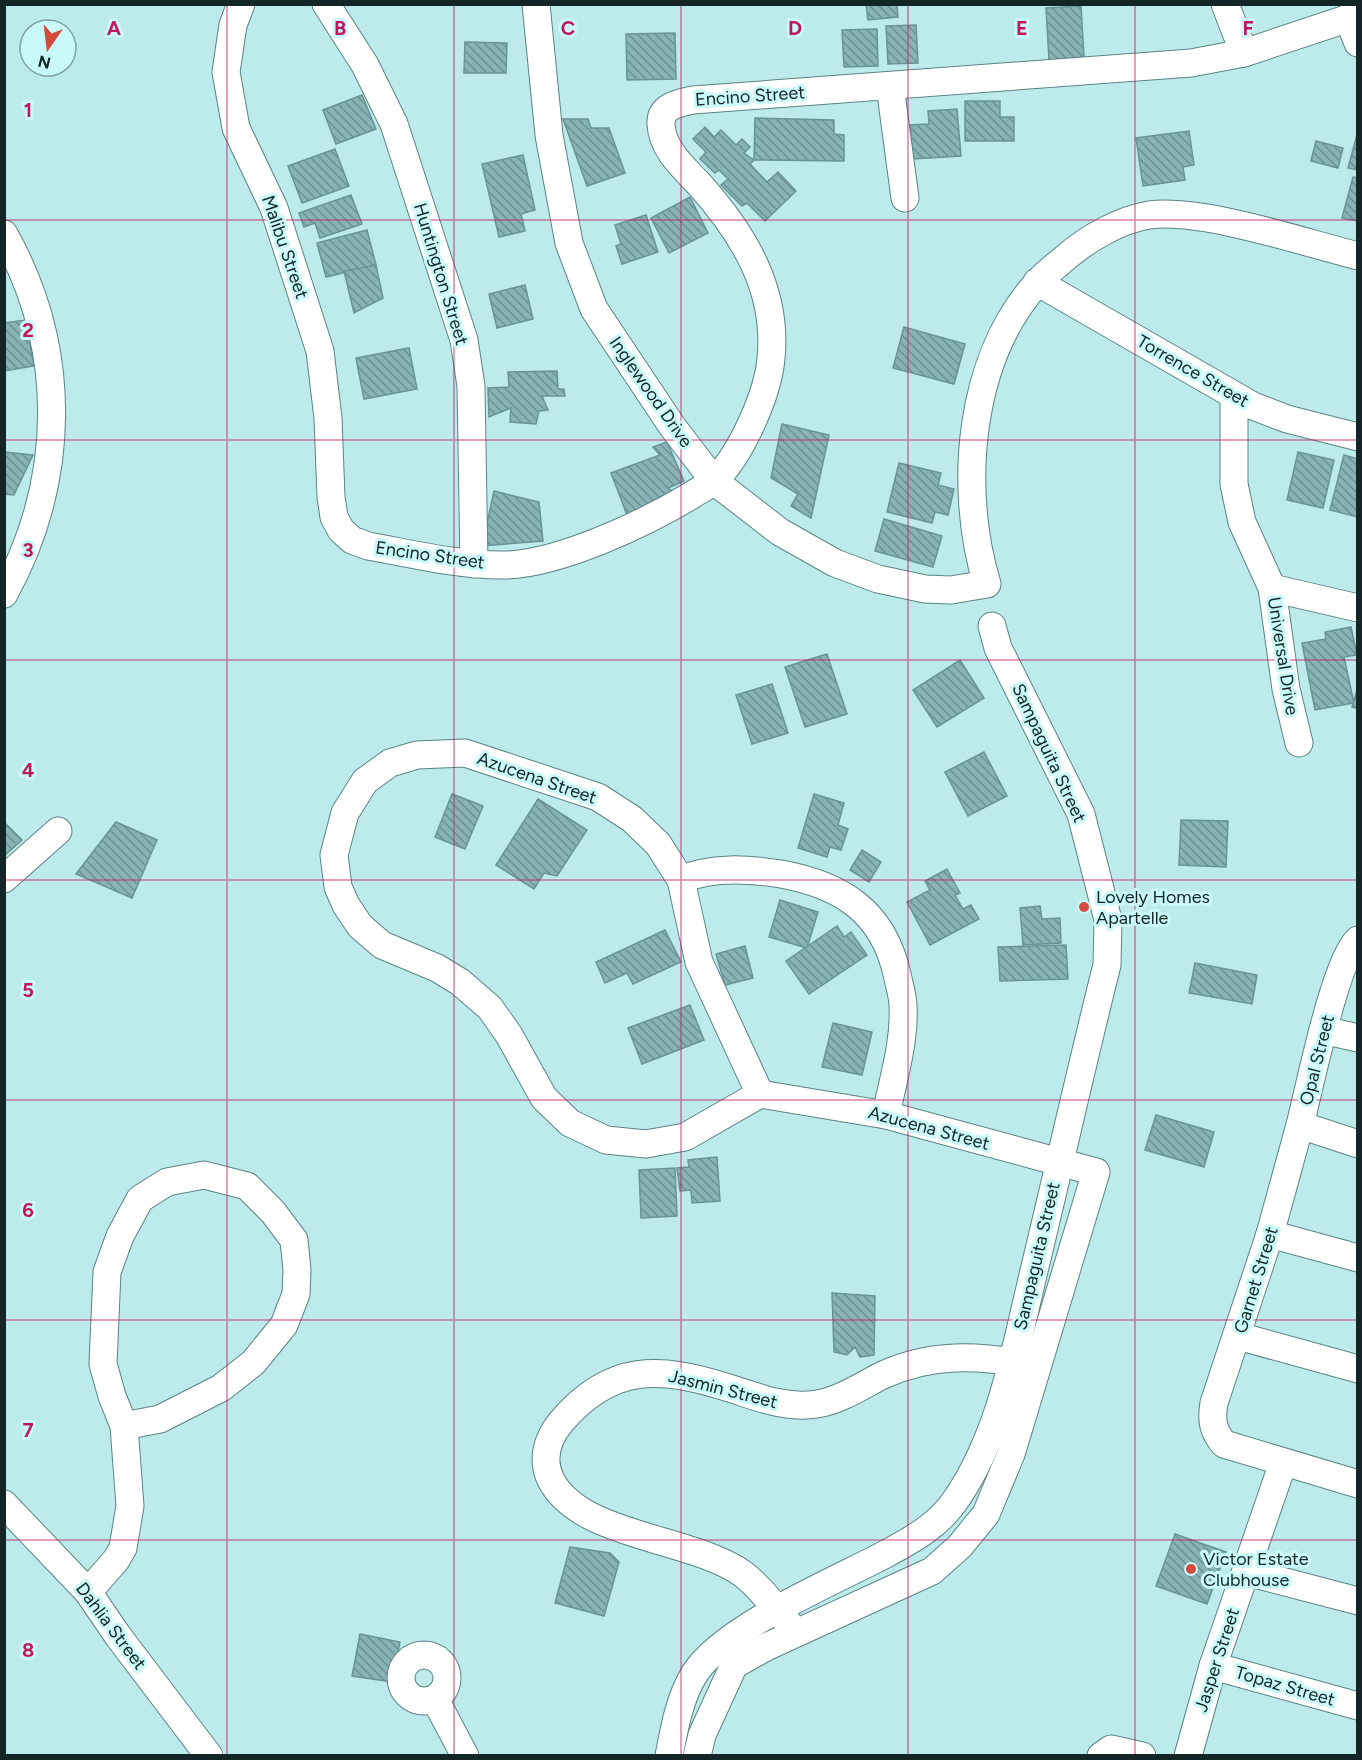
<svg xmlns="http://www.w3.org/2000/svg" width="1362" height="1760" font-family="Figtree,sans-serif">
	<style>
		.building { fill: url(#building-back-hatch); stroke: #689495; stroke-width: 1.5 }
		.lines { fill: none; stroke-linecap: round; stroke-linejoin: round }
		.street-casing { stroke: #598485; stroke-width: 29 }
		.street { stroke: #fff; stroke-width: 27 }
		.grid { fill: none; stroke: #c2185b; stroke-width: 1.5; stroke-opacity: 0.55 }
		.poi-dot { fill: #d6493d; stroke: #caf9f9; stroke-width: 2 }
		.labels { text-anchor: middle; dominant-baseline: central; stroke-width: 6; stroke-linejoin: round; paint-order: stroke }
		.street-label { font-size: 18px; fill: #132526; stroke: #caf9f9 }
		.poi-label { font-size: 18px; fill: #132526; stroke: #caf9f9; text-anchor: start }
		.grid-label { font-size: 20px; text-anchor: middle; font-weight: bold; fill: #c2185b; stroke: #caf9f9; stroke-width: 6; stroke-linejoin: round; paint-order: stroke }
	</style>
	<defs>
		<pattern id="building-back-hatch" width="6" height="6" patternUnits="userSpaceOnUse" patternTransform="scale(1.5)"><rect width="6" height="6" fill="#88b4b5"/><path d="M-1 5l2 2M0 0l6 6M5-1l2 2" fill="none" stroke="#6e9293"/></pattern>
	</defs>
	<rect width="100%" height="100%" fill="#bdebec"/>
	<g class="building">
		<path d="M 866,4 L 897,4 L 898,17 L 868,20 Z"/>
		<path d="M 1081,6 L 1084,57 L 1049,60 L 1046,8 Z"/>
		<path d="M 916,25 L 918,63 L 888,64 L 886,26 Z"/>
		<path d="M 877,29 L 878,66 L 844,67 L 842,30 Z"/>
		<path d="M 675,33 L 676,79 L 627,80 L 626,34 Z"/>
		<path d="M 465,42 L 507,43 L 506,73 L 464,73 Z"/>
		<path d="M 362,95 L 376,129 L 336,144 L 323,110 Z"/>
		<path d="M 965,101 L 1000,101 L 1000,117 L 1014,117 L 1014,141 L 965,141 Z"/>
		<path d="M 957,109 L 961,156 L 913,159 L 910,125 L 929,124 L 928,111 Z"/>
		<path d="M 755,118 L 834,120 L 834,134 L 844,135 L 844,161 L 754,160 Z"/>
		<path d="M 563,119 L 588,119 L 591,128 L 609,128 L 625,173 L 587,186 Z"/>
		<path d="M 705,127 L 714,137 L 721,130 L 736,145 L 742,139 L 750,147 L 744,153 L 754,160 L 750,164 L 767,182 L 778,172 L 796,191 L 765,221 L 747,203 L 742,206 L 721,185 L 728,179 L 719,170 L 715,173 L 700,159 L 706,152 L 693,139 Z"/>
		<path d="M 1189,131 L 1194,165 L 1183,167 L 1185,180 L 1143,186 L 1136,138 Z"/>
		<path d="M 1358,131 L 1358,170 L 1348,168 Z"/>
		<path d="M 1316,141 L 1343,148 L 1338,168 L 1311,161 Z"/>
		<path d="M 335,149 L 349,186 L 302,203 L 288,166 Z"/>
		<path d="M 523,155 L 535,210 L 521,214 L 525,231 L 499,237 L 482,164 Z"/>
		<path d="M 1353,177 L 1358,178 L 1358,221 L 1342,218 Z"/>
		<path d="M 351,195 L 362,224 L 320,238 L 315,223 L 304,227 L 299,213 Z"/>
		<path d="M 690,197 L 708,233 L 669,253 L 651,218 Z"/>
		<path d="M 646,215 L 658,252 L 622,264 L 616,246 L 621,244 L 615,225 Z"/>
		<path d="M 367,230 L 376,265 L 326,277 L 317,243 Z"/>
		<path d="M 376,265 L 383,298 L 354,313 L 344,271 Z"/>
		<path d="M 525,285 L 533,319 L 497,328 L 489,294 Z"/>
		<path d="M 26,320 L 34,366 L 4,371 L 4,323 Z"/>
		<path d="M 904,327 L 965,344 L 954,384 L 893,368 Z"/>
		<path d="M 409,348 L 417,389 L 364,399 L 356,358 Z"/>
		<path d="M 557,371 L 558,389 L 564,389 L 565,396 L 542,396 L 548,410 L 539,411 L 536,424 L 510,422 L 511,408 L 489,417 L 488,388 L 509,387 L 508,372 Z"/>
		<path d="M 782,424 L 829,435 L 811,518 L 791,506 L 798,494 L 771,478 Z"/>
		<path d="M 667,442 L 684,481 L 668,488 L 678,495 L 627,515 L 611,473 L 660,455 L 653,447 Z"/>
		<path d="M 4,452 L 33,455 L 14,495 L 4,494 Z"/>
		<path d="M 1298,452 L 1334,460 L 1323,508 L 1287,500 Z"/>
		<path d="M 1344,455 L 1358,459 L 1358,517 L 1330,510 Z"/>
		<path d="M 899,463 L 941,473 L 938,485 L 954,489 L 948,515 L 935,512 L 932,523 L 887,512 Z"/>
		<path d="M 494,491 L 539,502 L 543,541 L 482,546 Z"/>
		<path d="M 884,519 L 942,536 L 933,567 L 875,551 Z"/>
		<path d="M 1351,627 L 1357,655 L 1344,657 L 1354,703 L 1315,710 L 1302,643 L 1326,639 L 1325,632 Z"/>
		<path d="M 827,654 L 847,714 L 805,727 L 785,667 Z"/>
		<path d="M 960,660 L 984,698 L 937,727 L 913,690 Z"/>
		<path d="M 772,684 L 788,733 L 752,744 L 736,695 Z"/>
		<path d="M 1358,686 L 1358,709 L 1352,707 Z"/>
		<path d="M 984,752 L 1007,796 L 968,816 L 945,772 Z"/>
		<path d="M 452,794 L 483,806 L 465,849 L 435,837 Z"/>
		<path d="M 814,794 L 844,803 L 838,825 L 848,829 L 841,850 L 830,847 L 827,857 L 798,848 Z"/>
		<path d="M 538,799 L 587,830 L 557,876 L 544,873 L 534,889 L 496,865 Z"/>
		<path d="M 1181,820 L 1228,821 L 1226,867 L 1179,865 Z"/>
		<path d="M 4,822 L 22,840 L 4,856 Z"/>
		<path d="M 116,822 L 157,840 L 132,898 L 76,874 Z"/>
		<path d="M 862,850 L 881,862 L 869,882 L 850,870 Z"/>
		<path d="M 947,869 L 960,893 L 955,895 L 963,909 L 971,905 L 979,919 L 930,945 L 907,902 L 930,890 L 925,881 Z"/>
		<path d="M 780,900 L 818,912 L 807,948 L 769,937 Z"/>
		<path d="M 1040,906 L 1042,919 L 1060,918 L 1061,943 L 1023,945 L 1020,908 Z"/>
		<path d="M 837,926 L 844,937 L 851,932 L 867,955 L 809,994 L 786,961 Z"/>
		<path d="M 665,930 L 681,962 L 633,984 L 627,973 L 605,983 L 596,962 Z"/>
		<path d="M 1066,945 L 1068,979 L 1000,981 L 998,947 Z"/>
		<path d="M 745,946 L 753,978 L 725,985 L 716,954 Z"/>
		<path d="M 1195,963 L 1257,975 L 1252,1004 L 1189,993 Z"/>
		<path d="M 690,1005 L 704,1040 L 642,1064 L 628,1028 Z"/>
		<path d="M 833,1023 L 872,1032 L 862,1075 L 822,1067 Z"/>
		<path d="M 1156,1115 L 1214,1132 L 1204,1167 L 1145,1150 Z"/>
		<path d="M 717,1157 L 720,1201 L 692,1203 L 691,1190 L 680,1191 L 677,1168 L 689,1167 L 688,1160 Z"/>
		<path d="M 675,1168 L 677,1216 L 641,1218 L 639,1170 Z"/>
		<path d="M 832,1293 L 875,1296 L 874,1355 L 860,1357 L 855,1347 L 847,1355 L 834,1352 Z"/>
		<path d="M 1175,1534 L 1226,1552 L 1207,1604 L 1156,1586 Z"/>
		<path d="M 570,1547 L 610,1553 L 619,1562 L 604,1616 L 555,1603 Z"/>
		<path d="M 360,1634 L 400,1642 L 392,1682 L 352,1676 Z"/>
	</g>
	<g class="lines">
		<g class="street-casing">
			<g id="street">
				<path d="M 241,4 L 233,25 L 226,72 L 236,128 L 274,208 L 320,351 L 328,418 L 331,497 L 334,517 L 341,530 L 352,540 L 368,546 C 413,554 460,566 507,565 C 561,563 646,523 692,495 C 699,490 709,486 715,480 C 741,454 768,395 771,358 C 778,290 743,233 699,184 C 683,167 662,149 661,124 C 660,106 679,103 693,100 L 1191,63 L 1244,53 L 1358,15"/>
				<path d="M 326,4 L 365,65 L 394,124 L 464,340 L 471,386 L 474,564"/>
				<path d="M 536,4 L 549,135 L 569,243 L 594,309 L 672,426 L 714,481 L 780,532 L 835,563 L 878,579 L 925,589 L 951,590 L 987,584 C 958,488 968,359 1038,282 C 1046,273 1056,266 1065,258 C 1087,239 1119,220 1149,215 C 1203,208 1302,242 1358,256"/>
				<path d="M 1225,4 L 1244,53"/>
				<path d="M 1348,18 L 1358,43"/>
				<path d="M 890,86 L 905,198"/>
				<path d="M 4,234 C 68,348 67,479 4,594"/>
				<path d="M 1037,282 L 1253,406 L 1287,419 L 1358,437"/>
				<path d="M 1234,396 L 1234,484 L 1242,522 L 1272,588 L 1286,689 L 1299,743"/>
				<path d="M 1272,588 L 1358,608"/>
				<path d="M 4,879 L 58,831"/>
				<path d="M 681,880 C 711,866 749,869 781,874 C 842,885 883,912 897,974 C 899,984 903,996 903,1006 C 905,1042 893,1079 886,1115"/>
				<path d="M 1358,940 C 1335,960 1309,1090 1300,1125 L 1358,1144"/>
				<path d="M 1323,1030 L 1358,1038"/>
				<path d="M 1300,1125 L 1270,1234 L 1214,1403 C 1211,1421 1213,1431 1224,1444 L 1358,1484"/>
				<path d="M 1270,1234 L 1358,1258"/>
				<path d="M 1238,1336 L 1358,1369"/>
				<path d="M 4,1504 L 88,1592 L 118,1636 L 209,1756"/>
				<path d="M 1247,1572 L 1358,1601"/>
				<path d="M 88,1592 L 116,1560 L 123,1548 L 130,1506 L 124,1426 L 112,1396 L 103,1364 L 107,1272 L 120,1236 L 140,1199 L 167,1182 L 204,1175 L 247,1186 L 273,1212 L 294,1240 L 297,1270 L 296,1294 L 284,1325 L 253,1363 L 221,1388 L 160,1419 L 124,1426"/>
				<path d="M 789,1624 C 775,1607 760,1587 743,1574 C 691,1537 580,1537 551,1480 C 541,1460 547,1439 561,1422 C 611,1363 660,1366 729,1388 C 758,1397 785,1409 817,1404 C 839,1401 863,1385 883,1375 C 931,1353 978,1355 1029,1365"/>
				<circle cx="424" cy="1678" r="23"/>
				<path d="M 1213,1666 L 1358,1706"/>
				<path d="M 435,1699 L 465,1756"/>
				<path d="M 669,1756 C 674,1729 680,1696 695,1673 C 724,1628 832,1582 882,1556 C 910,1541 939,1526 957,1498 C 1001,1433 1015,1350 1033,1275 C 1058,1172 1081,1068 1107,965 L 1108,920 L 1081,814 L 998,648 L 992,626"/>
				<path d="M 697,1756 L 702,1735 L 734,1665 L 766,1647 L 932,1571 L 960,1546 L 986,1514 L 1011,1454 L 1096,1172 L 886,1115 L 760,1094 L 685,1137 L 646,1144 L 606,1140 L 570,1123 L 544,1098 L 509,1035 L 490,1008 L 460,982 L 437,968 L 382,945 L 360,926 L 346,905 L 338,887 L 334,855 L 345,813 L 365,781 L 390,763 L 417,755 L 465,753 L 598,797 L 632,819 L 658,844 L 681,880 L 699,962 L 760,1094"/>
				<path d="M 1101,1756 L 1111,1749 L 1142,1756"/>
				<path d="M 1188,1756 L 1213,1666 L 1283,1463"/>
			</g>
		</g>
		<use href="#street" class="street"/>
	</g>
	<path class="grid" d="M 227,4 L 227,1756M 454,4 L 454,1756M 681,4 L 681,1756M 908,4 L 908,1756M 1135,4 L 1135,1756M 4,220 L 1358,220M 4,440 L 1358,440M 4,660 L 1358,660M 4,880 L 1358,880M 4,1100 L 1358,1100M 4,1320 L 1358,1320M 4,1540 L 1358,1540"/>
	<g class="poi-dot">
		<circle cx="1084" cy="907" r="6"/>
		<circle cx="1191" cy="1569" r="6"/>
	</g>
	<g class="labels">
		<g class="street-label">
			<text transform="translate(750 96) rotate(-4)">Encino Street</text>
			<text transform="translate(285 247) rotate(71)">Malibu Street</text>
			<text transform="translate(441 274) rotate(73)">Huntington Street</text>
			<text transform="translate(1193 371) rotate(30)">Torrence Street</text>
			<text transform="translate(651 392) rotate(55)">Inglewood Drive</text>
			<text transform="translate(430 555) rotate(8)">Encino Street</text>
			<text transform="translate(1283 656) rotate(81)">Universal Drive</text>
			<text transform="translate(1049 753) rotate(65)">Sampaguita Street</text>
			<text transform="translate(537 778) rotate(19)">Azucena Street</text>
			<text transform="translate(1317 1060) rotate(-76)">Opal Street</text>
			<text transform="translate(929 1128) rotate(15)">Azucena Street</text>
			<text transform="translate(1037 1256) rotate(-77)">Sampaguita Street</text>
			<text transform="translate(1256 1280) rotate(-73)">Garnet Street</text>
			<text transform="translate(723 1389) rotate(14)">Jasmin Street</text>
			<text transform="translate(111 1626) rotate(53)">Dahlia Street</text>
			<text transform="translate(1217 1660) rotate(-72)">Jasper Street</text>
			<text transform="translate(1285 1686) rotate(16)">Topaz Street</text>
		</g>
		<g class="poi-label">
			<text x="1096" y="897">Lovely Homes<tspan x="1096" dy="21">Apartelle</tspan></text>
			<text x="1203" y="1559">Victor Estate<tspan x="1203" dy="21">Clubhouse</tspan></text>
		</g>
	</g>
	<g class="grid-label">
		<text x="114" y="35">A</text>
		<text x="340" y="35">B</text>
		<text x="568" y="35">C</text>
		<text x="795" y="35">D</text>
		<text x="1022" y="35">E</text>
		<text x="1248" y="35">F</text>
		<text x="28" y="117">1</text>
		<text x="28" y="337">2</text>
		<text x="28" y="557">3</text>
		<text x="28" y="777">4</text>
		<text x="28" y="997">5</text>
		<text x="28" y="1217">6</text>
		<text x="28" y="1437">7</text>
		<text x="28" y="1657">8</text>
	</g>
	<rect width="1362" height="1760" fill="none" stroke="#132526" stroke-width="12"/>
	<g transform="translate(48 48) rotate(194)"><circle r="28" fill="#caf9f9" stroke="#81a4a5" stroke-width="1.5"/>
	<path d="M0-4.5L10 22L0 15L-10 22Z" fill="#d6493d"/>
	<text y="-9" font-size="16" font-weight="bold" text-anchor="middle" fill="#132526">N</text>
	</g>
</svg>
